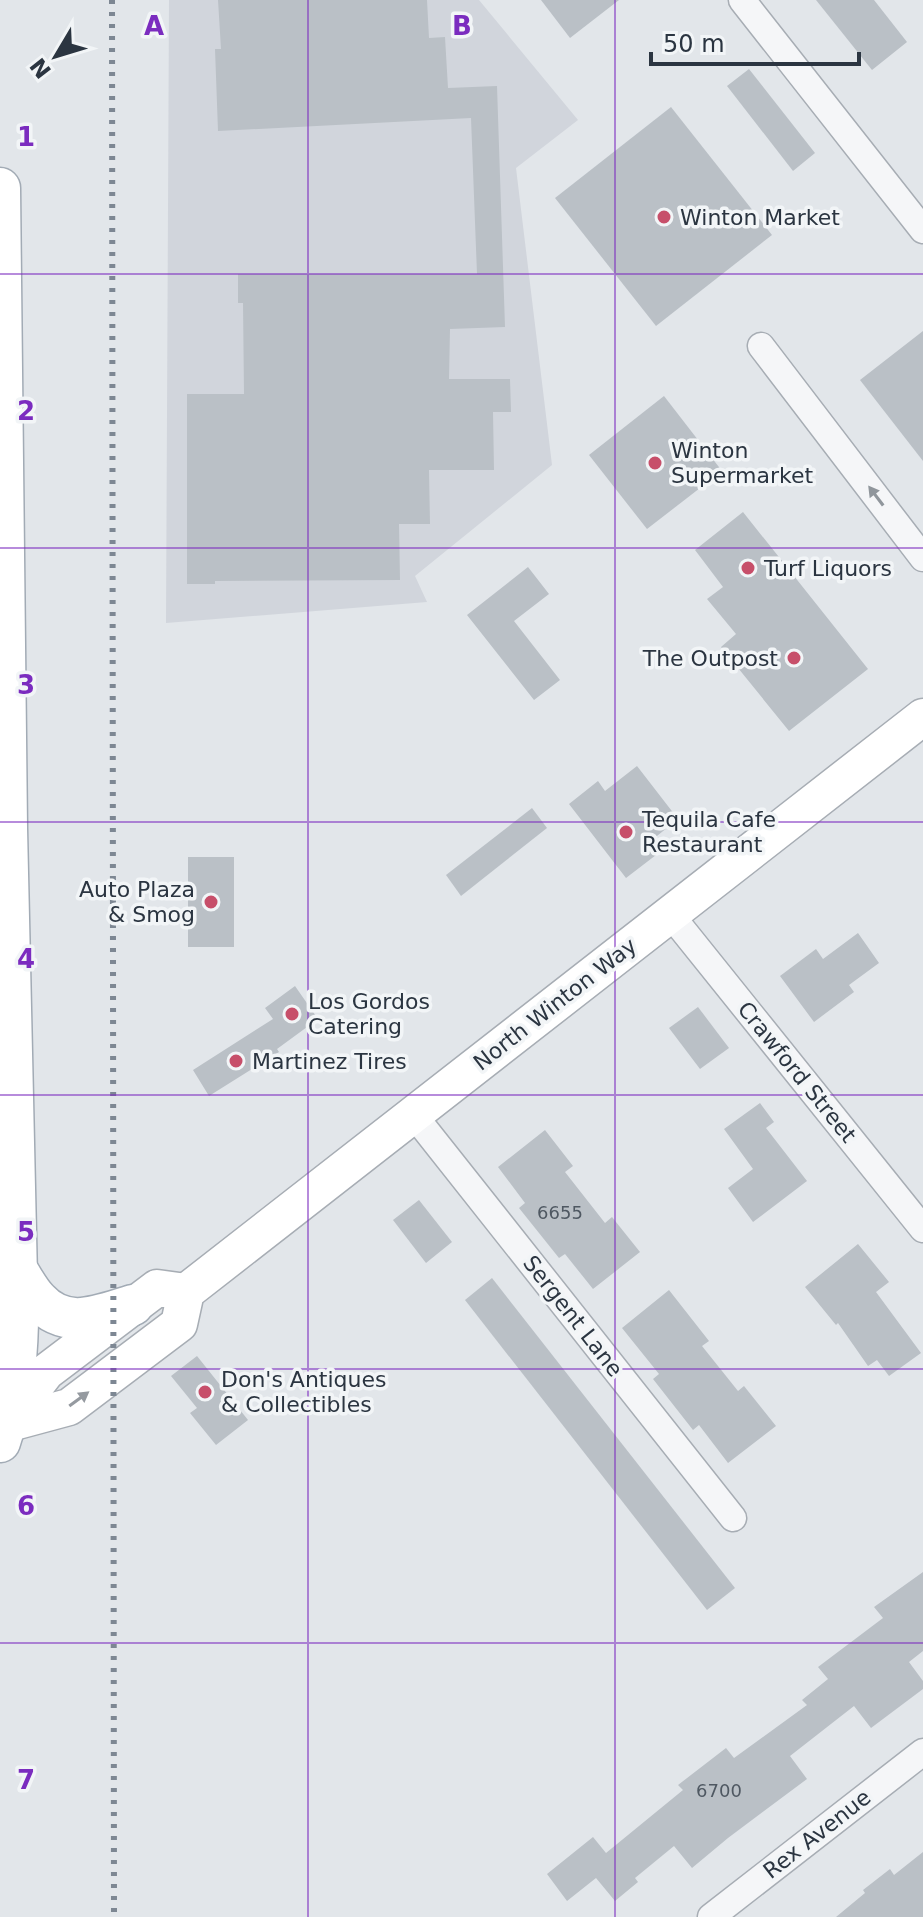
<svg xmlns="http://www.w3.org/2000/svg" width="923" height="1917" font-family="'DejaVu Sans',sans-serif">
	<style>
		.built { fill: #d1d5dc }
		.building { fill: #bac0c6 }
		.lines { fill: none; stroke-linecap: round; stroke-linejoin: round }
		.minor-casing { stroke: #a7adb4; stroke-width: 29 }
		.secondary-casing { stroke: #a7adb4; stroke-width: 39 }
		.primary-casing { stroke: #a2abb5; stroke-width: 43 }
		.minor { stroke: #f5f6f8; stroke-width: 26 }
		.secondary { stroke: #fff; stroke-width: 36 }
		.primary { stroke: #fff; stroke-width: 40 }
		.rail { stroke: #7d8793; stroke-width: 6; stroke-dasharray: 4 8; stroke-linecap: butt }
		.oneway { fill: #90969c }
		.oneway2 { fill: #959aa0 }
		.grid { fill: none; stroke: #7b2cbf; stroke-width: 2; stroke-opacity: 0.55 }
		.poi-dot { fill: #c74f6a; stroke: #f2f5f7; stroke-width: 3 }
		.labels { text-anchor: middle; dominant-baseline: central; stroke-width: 7; stroke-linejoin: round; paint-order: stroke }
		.number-label { font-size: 18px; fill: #4f5862 }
		.poi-label { font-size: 22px; fill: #2b3541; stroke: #f2f5f7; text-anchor: start }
		.street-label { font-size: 22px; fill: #2b3541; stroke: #f2f5f7 }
		.grid-label { font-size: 26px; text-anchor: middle; font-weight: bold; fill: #7b2cbf; stroke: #f2f5f7; stroke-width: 7; stroke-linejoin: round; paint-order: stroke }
	</style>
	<rect width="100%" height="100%" fill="#e2e6ea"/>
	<path class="built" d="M 169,0 L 479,0 L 578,120 L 516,168 L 552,465 L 415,576 L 427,602 L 166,623 Z"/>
	<g class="building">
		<path d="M 218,0 L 427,0 L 429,38 L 445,37 L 448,88 L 497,86 L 505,327 L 450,329 L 449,379 L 510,379 L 511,412 L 493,412 L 494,470 L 429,470 L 430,524 L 399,524 L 400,580 L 215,581 L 215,584 L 187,584 L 187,394 L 244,394 L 243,303 L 238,303 L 238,274 L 477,274 L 471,118 L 218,131 L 215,49 L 221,49 Z"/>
		<path d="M 541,0 L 619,0 L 570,38 Z"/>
		<path d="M 816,0 L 874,0 L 907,42 L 872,70 Z"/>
		<path d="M 749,69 L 815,153 L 793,171 L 727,86 Z"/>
		<path d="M 671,107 L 772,235 L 656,326 L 555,198 Z"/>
		<path d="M 923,331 L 923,461 L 860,380 Z"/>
		<path d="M 664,396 L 722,471 L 647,529 L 589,455 Z"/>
		<path d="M 743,512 L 868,669 L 789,731 L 721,647 L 736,634 L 707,599 L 723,587 L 695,550 Z"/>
		<path d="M 528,567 L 549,594 L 514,621 L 560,680 L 534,700 L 467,615 Z"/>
		<path d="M 637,766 L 678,819 L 647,844 L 656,855 L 626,878 L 569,804 L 598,781 L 605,791 Z"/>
		<path d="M 532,808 L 547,828 L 461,896 L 446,875 Z"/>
		<rect x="188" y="857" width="46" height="90"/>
		<path d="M 858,933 L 879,963 L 849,985 L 854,992 L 814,1022 L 780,976 L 816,949 L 823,959 Z"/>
		<path d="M 295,986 L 318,1019 L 277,1049 L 279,1052 L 209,1096 L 193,1070 L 273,1019 L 265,1008 Z"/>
		<path d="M 698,1007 L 729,1048 L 700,1069 L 669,1028 Z"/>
		<path d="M 760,1103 L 774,1122 L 766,1128 L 807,1181 L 753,1222 L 728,1188 L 753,1169 L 724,1129 Z"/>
		<path d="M 545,1130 L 573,1166 L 565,1172 L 605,1223 L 612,1217 L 640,1252 L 593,1289 L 565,1254 L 559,1258 L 519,1208 L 525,1203 L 498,1167 Z"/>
		<path d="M 419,1200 L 452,1242 L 426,1263 L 393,1220 Z"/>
		<path d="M 858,1244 L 889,1282 L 876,1292 L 921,1353 L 889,1376 L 877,1360 L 868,1366 L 838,1323 L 836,1325 L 805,1287 Z"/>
		<path d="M 492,1278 L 735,1588 L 707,1610 L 465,1300 Z"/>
		<path d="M 669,1290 L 709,1341 L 702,1346 L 738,1391 L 744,1386 L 776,1426 L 728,1463 L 699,1425 L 693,1430 L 653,1379 L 659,1374 L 622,1328 Z"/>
		<path d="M 197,1356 L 248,1420 L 216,1445 L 190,1413 L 197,1408 L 171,1376 Z"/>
		<path d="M 923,1572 L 923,1651 L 909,1662 L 923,1681 L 923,1689 L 871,1728 L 854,1706 L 790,1756 L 807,1779 L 728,1838 L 692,1868 L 674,1846 L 635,1878 L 638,1882 L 615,1901 L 596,1878 L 567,1901 L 547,1874 L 593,1837 L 606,1853 L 683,1790 L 678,1785 L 726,1748 L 734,1758 L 807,1705 L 802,1700 L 828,1679 L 818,1667 L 883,1618 L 874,1607 Z"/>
		<path d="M 923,1852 L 923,1917 L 836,1917 L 865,1893 L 863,1890 L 890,1869 L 894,1875 Z"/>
	</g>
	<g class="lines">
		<g class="minor-casing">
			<g id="minor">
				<path d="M 742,0 L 923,230"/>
				<path d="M 761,346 L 923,558"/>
				<path d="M 670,914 L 923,1229"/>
				<path d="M 413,1114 L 733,1518"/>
				<path d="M 711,1917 L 923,1752"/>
			</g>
		</g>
		<g class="secondary-casing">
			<g id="secondary">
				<path d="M 6,1424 L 69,1407 L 179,1324 L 186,1292 L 923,717"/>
				<path d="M 6,1424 L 46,1372 L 157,1288 L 186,1292"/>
			</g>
		</g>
		<g class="primary-casing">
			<g id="primary">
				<path d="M 0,188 L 7,828 L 18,1323 C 17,1363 13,1404 0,1442"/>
				<path d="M 16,1268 C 23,1278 29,1291 38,1300 C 66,1331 99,1315 133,1305"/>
			</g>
		</g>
		<use href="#minor" class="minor"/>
		<use href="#secondary" class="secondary"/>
		<use href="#primary" class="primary"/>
		<path class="rail" d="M 112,0 L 114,1917"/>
	</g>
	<defs><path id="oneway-solid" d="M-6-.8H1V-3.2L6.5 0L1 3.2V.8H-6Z" transform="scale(2)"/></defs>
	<use class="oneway" href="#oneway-solid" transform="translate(876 496) rotate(-127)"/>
	<use class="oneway2" href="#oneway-solid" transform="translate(79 1399) rotate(-36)"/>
	<path class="grid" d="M 308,0 L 308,1917M 615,0 L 615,1917M 0,274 L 923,274M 0,548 L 923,548M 0,822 L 923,822M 0,1095 L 923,1095M 0,1369 L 923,1369M 0,1643 L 923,1643"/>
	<g class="poi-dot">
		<circle cx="664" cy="217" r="8"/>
		<circle cx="655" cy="463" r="8"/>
		<circle cx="748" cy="568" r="8"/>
		<circle cx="794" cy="658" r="8"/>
		<circle cx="626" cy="832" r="8"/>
		<circle cx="211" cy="902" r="8"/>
		<circle cx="292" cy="1014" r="8"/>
		<circle cx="236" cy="1061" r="8"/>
		<circle cx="205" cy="1392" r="8"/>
	</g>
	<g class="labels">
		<g class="number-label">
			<text x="560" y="1212">6655</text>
			<text x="719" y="1790">6700</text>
		</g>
		<g class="poi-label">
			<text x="680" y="217">Winton Market</text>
			<text x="671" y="450">Winton<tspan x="671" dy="25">Supermarket</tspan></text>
			<text x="764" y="568">Turf Liquors</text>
			<text x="778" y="658" text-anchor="end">The Outpost</text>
			<text x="642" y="819">Tequila Cafe<tspan x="642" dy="25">Restaurant</tspan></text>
			<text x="195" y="889" text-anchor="end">Auto Plaza<tspan x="195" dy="25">&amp; Smog</tspan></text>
			<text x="308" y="1001">Los Gordos<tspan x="308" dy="25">Catering</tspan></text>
			<text x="252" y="1061">Martinez Tires</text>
			<text x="221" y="1379">Don's Antiques<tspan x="221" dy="25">&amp; Collectibles</tspan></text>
		</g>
		<g class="street-label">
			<text transform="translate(555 1004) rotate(-38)">North Winton Way</text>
			<text transform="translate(797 1072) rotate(51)">Crawford Street</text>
			<text transform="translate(573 1316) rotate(52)">Sergent Lane</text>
			<text transform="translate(817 1834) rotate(-38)">Rex Avenue</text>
		</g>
	</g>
	<g class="grid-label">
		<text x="154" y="35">A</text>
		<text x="462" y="35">B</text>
		<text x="26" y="146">1</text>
		<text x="26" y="420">2</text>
		<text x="26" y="694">3</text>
		<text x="26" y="968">4</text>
		<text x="26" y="1241">5</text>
		<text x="26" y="1515">6</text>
		<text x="26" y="1789">7</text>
	</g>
	<g transform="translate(56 56) rotate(232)" stroke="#f2f5f7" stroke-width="6" paint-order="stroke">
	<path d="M0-6L14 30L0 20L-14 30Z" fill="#2b3541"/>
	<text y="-12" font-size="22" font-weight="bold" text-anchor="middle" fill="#2b3541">N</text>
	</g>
	<path d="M651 52v12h208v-12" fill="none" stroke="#2b3541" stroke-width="4"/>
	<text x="663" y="52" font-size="24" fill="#2b3541" stroke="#f2f5f7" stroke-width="6" paint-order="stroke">50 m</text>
</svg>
